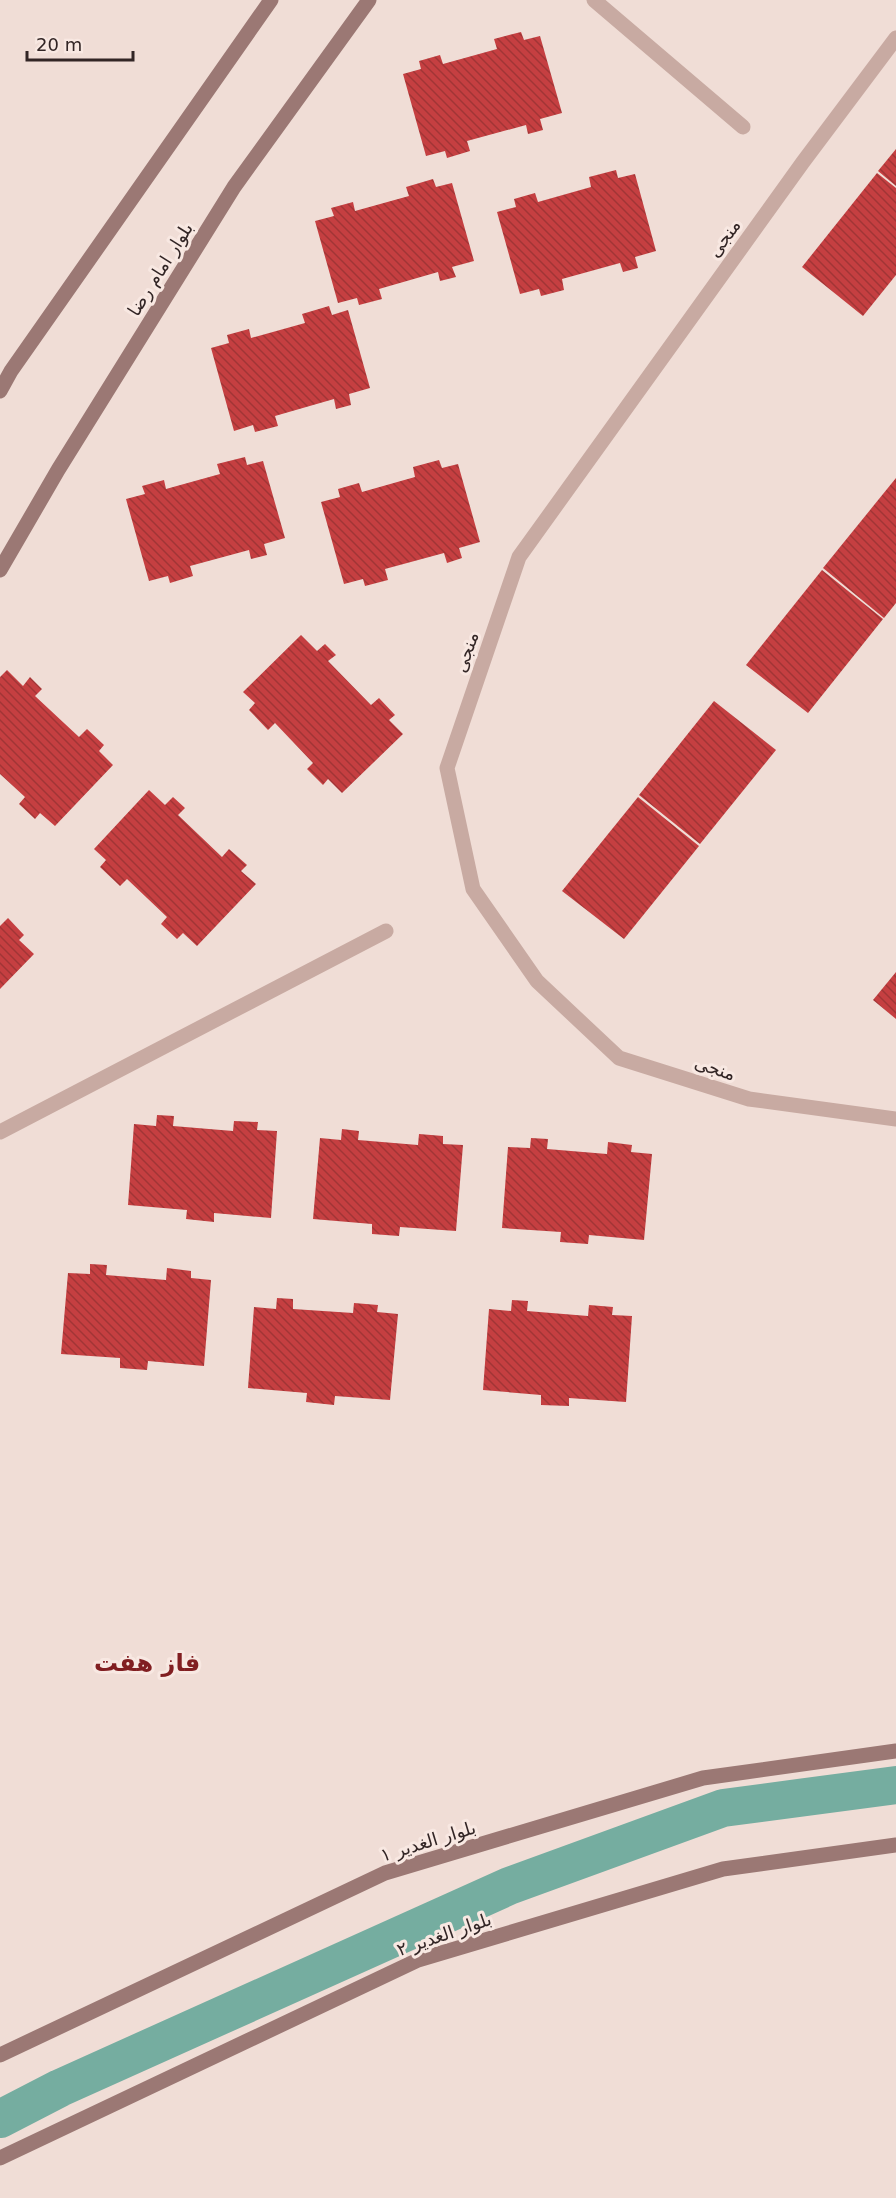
<svg xmlns="http://www.w3.org/2000/svg" width="896" height="2198" font-family="'DejaVu Sans',Cairo,sans-serif">
	<style>
		.lines { fill: none; stroke-linecap: round; stroke-linejoin: round }
		.canal { stroke: #75ada0; stroke-width: 38 }
		.building { fill: url(#building-back-hatch) }
		.street { stroke: #c8aaa2; stroke-width: 15 }
		.secondary { stroke: #9b7874; stroke-width: 15 }
		.labels { text-anchor: middle; dominant-baseline: central; stroke-width: 6; stroke-linejoin: round; paint-order: stroke }
		.street-label { font-size: 18px; fill: #322525; stroke: #f8e8e2 }
		.district-label { font-size: 24px; font-weight: bold; fill: #811e21; stroke: #f8e8e2 }
	</style>
	<defs>
		<pattern id="building-back-hatch" width="6" height="6" patternUnits="userSpaceOnUse" patternTransform="scale(1.5)"><rect width="6" height="6" fill="#c53f41"/><path d="M-1 5l2 2M0 0l6 6M5-1l2 2" fill="none" stroke="#a13536"/></pattern>
	</defs>
	<rect width="100%" height="100%" fill="#f0ddd6"/>
	<g class="lines">
		<path class="canal" d="M 0,2119 L 60,2088 L 509,1886 L 723,1808 L 896,1785"/>
	</g>
	<g class="building">
		<path d="M 521,32 L 524,40 L 540,36 L 562,113 L 540,119 L 543,130 L 528,134 L 526,125 L 467,141 L 470,151 L 447,158 L 445,151 L 426,156 L 403,74 L 421,69 L 419,61 L 440,55 L 443,64 L 497,49 L 494,39 Z"/>
		<path d="M 896,149 L 896,186 L 878,171 Z"/>
		<path d="M 616,170 L 618,178 L 635,174 L 656,251 L 635,257 L 638,268 L 623,272 L 620,263 L 562,279 L 564,290 L 541,296 L 539,289 L 520,294 L 497,212 L 516,207 L 514,199 L 535,193 L 538,202 L 591,187 L 589,177 Z"/>
		<path d="M 877,173 L 896,188 L 896,275 L 863,316 L 802,267 Z"/>
		<path d="M 433,179 L 436,187 L 452,183 L 474,261 L 452,267 L 456,277 L 440,281 L 438,272 L 379,289 L 382,299 L 359,305 L 357,298 L 338,303 L 315,221 L 334,216 L 331,208 L 353,202 L 355,211 L 409,196 L 406,187 Z"/>
		<path d="M 329,306 L 332,315 L 348,310 L 370,388 L 349,394 L 351,405 L 336,409 L 334,399 L 275,416 L 278,426 L 255,432 L 253,425 L 234,431 L 211,348 L 229,343 L 227,335 L 249,329 L 251,338 L 305,323 L 302,314 Z"/>
		<path d="M 245,457 L 247,465 L 263,461 L 285,538 L 264,544 L 267,555 L 251,559 L 249,550 L 190,566 L 193,576 L 170,583 L 168,576 L 149,581 L 126,499 L 145,494 L 142,486 L 164,480 L 166,489 L 220,474 L 217,464 Z"/>
		<path d="M 439,460 L 442,468 L 458,464 L 480,542 L 459,548 L 462,558 L 447,563 L 444,553 L 385,569 L 388,580 L 365,586 L 363,579 L 344,584 L 321,502 L 340,497 L 338,489 L 359,483 L 362,492 L 415,477 L 413,467 Z"/>
		<path d="M 896,478 L 896,603 L 884,618 L 823,568 Z"/>
		<path d="M 822,570 L 883,619 L 808,713 L 746,665 Z"/>
		<path d="M 301,635 L 317,651 L 325,644 L 336,655 L 328,661 L 371,705 L 379,698 L 395,715 L 389,720 L 403,734 L 342,793 L 328,779 L 323,785 L 307,769 L 313,763 L 275,723 L 268,730 L 249,710 L 255,703 L 243,692 Z"/>
		<path d="M 7,670 L 23,686 L 30,677 L 42,689 L 35,696 L 79,737 L 87,729 L 104,745 L 99,751 L 113,765 L 55,826 L 40,813 L 35,819 L 19,804 L 25,797 L 0,774 L 0,677 Z"/>
		<path d="M 714,701 L 776,750 L 700,844 L 639,795 Z"/>
		<path d="M 149,790 L 165,805 L 173,797 L 185,808 L 178,815 L 222,857 L 229,849 L 247,865 L 241,871 L 256,884 L 197,946 L 183,933 L 177,939 L 161,924 L 167,917 L 127,879 L 120,886 L 100,867 L 106,860 L 94,849 Z"/>
		<path d="M 638,797 L 699,846 L 624,939 L 562,891 Z"/>
		<path d="M 8,918 L 24,935 L 19,940 L 34,954 L 0,989 L 0,926 Z"/>
		<path d="M 896,972 L 896,1019 L 873,1000 Z"/>
		<path d="M 157,1115 L 174,1116 L 173,1126 L 233,1131 L 234,1121 L 258,1122 L 257,1130 L 277,1131 L 271,1218 L 214,1213 L 214,1222 L 186,1219 L 187,1210 L 128,1205 L 134,1124 L 156,1126 Z"/>
		<path d="M 342,1129 L 359,1131 L 358,1140 L 418,1145 L 419,1134 L 443,1136 L 443,1144 L 463,1145 L 456,1231 L 400,1227 L 399,1236 L 372,1234 L 372,1224 L 313,1219 L 320,1138 L 341,1140 Z"/>
		<path d="M 531,1138 L 548,1139 L 547,1149 L 607,1154 L 608,1142 L 632,1145 L 631,1152 L 652,1154 L 644,1240 L 589,1235 L 588,1244 L 560,1242 L 561,1232 L 502,1228 L 508,1147 L 530,1148 Z"/>
		<path d="M 90,1264 L 107,1265 L 106,1275 L 166,1280 L 167,1268 L 191,1271 L 191,1278 L 211,1280 L 204,1366 L 148,1361 L 147,1370 L 120,1368 L 120,1358 L 61,1354 L 68,1273 L 90,1274 Z"/>
		<path d="M 277,1298 L 293,1299 L 293,1309 L 353,1313 L 354,1303 L 378,1305 L 377,1312 L 398,1314 L 390,1400 L 335,1396 L 334,1405 L 306,1402 L 307,1393 L 248,1388 L 254,1307 L 276,1309 Z"/>
		<path d="M 512,1300 L 528,1301 L 527,1311 L 588,1316 L 589,1305 L 613,1307 L 612,1315 L 632,1316 L 626,1402 L 569,1398 L 569,1406 L 541,1405 L 541,1395 L 483,1390 L 489,1309 L 511,1311 Z"/>
	</g>
	<g class="lines">
		<g class="street">
			<path d="M 594,0 L 743,127"/>
			<path d="M 896,38 L 803,162 L 519,557 L 447,768 L 473,889 L 537,981 L 619,1058 L 749,1099 L 896,1119"/>
			<path d="M 0,1132 L 386,931"/>
		</g>
		<g class="secondary">
			<path d="M 0,391 L 11,371 L 271,0"/>
			<path d="M 0,570 L 58,470 L 234,187 L 369,0"/>
			<path d="M 0,2055 L 385,1873 L 703,1778 L 896,1751"/>
			<path d="M 0,2158 L 418,1960 L 723,1869 L 896,1845"/>
		</g>
	</g>
	<g class="labels">
		<g class="street-label">
			<text transform="translate(724 238) rotate(-54)">منجی</text>
			<text transform="translate(160 269) rotate(-58)">بلوار امام رضا</text>
			<text transform="translate(466 652) rotate(-71)">منجی</text>
			<text transform="translate(715 1068) rotate(18)">منجی</text>
			<text transform="translate(428 1841) rotate(-17)">بلوار الغدیر ۱</text>
			<text transform="translate(444 1934) rotate(-19)">بلوار الغدیر ۲</text>
		</g>
		<g class="district-label">
			<text x="147" y="1663">فاز هفت</text>
		</g>
	</g>
	<path d="M27 51v9h106v-9" fill="none" stroke="#322525" stroke-width="3"/>
	<text x="36" y="51" font-size="18" fill="#322525" stroke="#f8e8e2" stroke-width="4.5" paint-order="stroke">20 m</text>
</svg>
